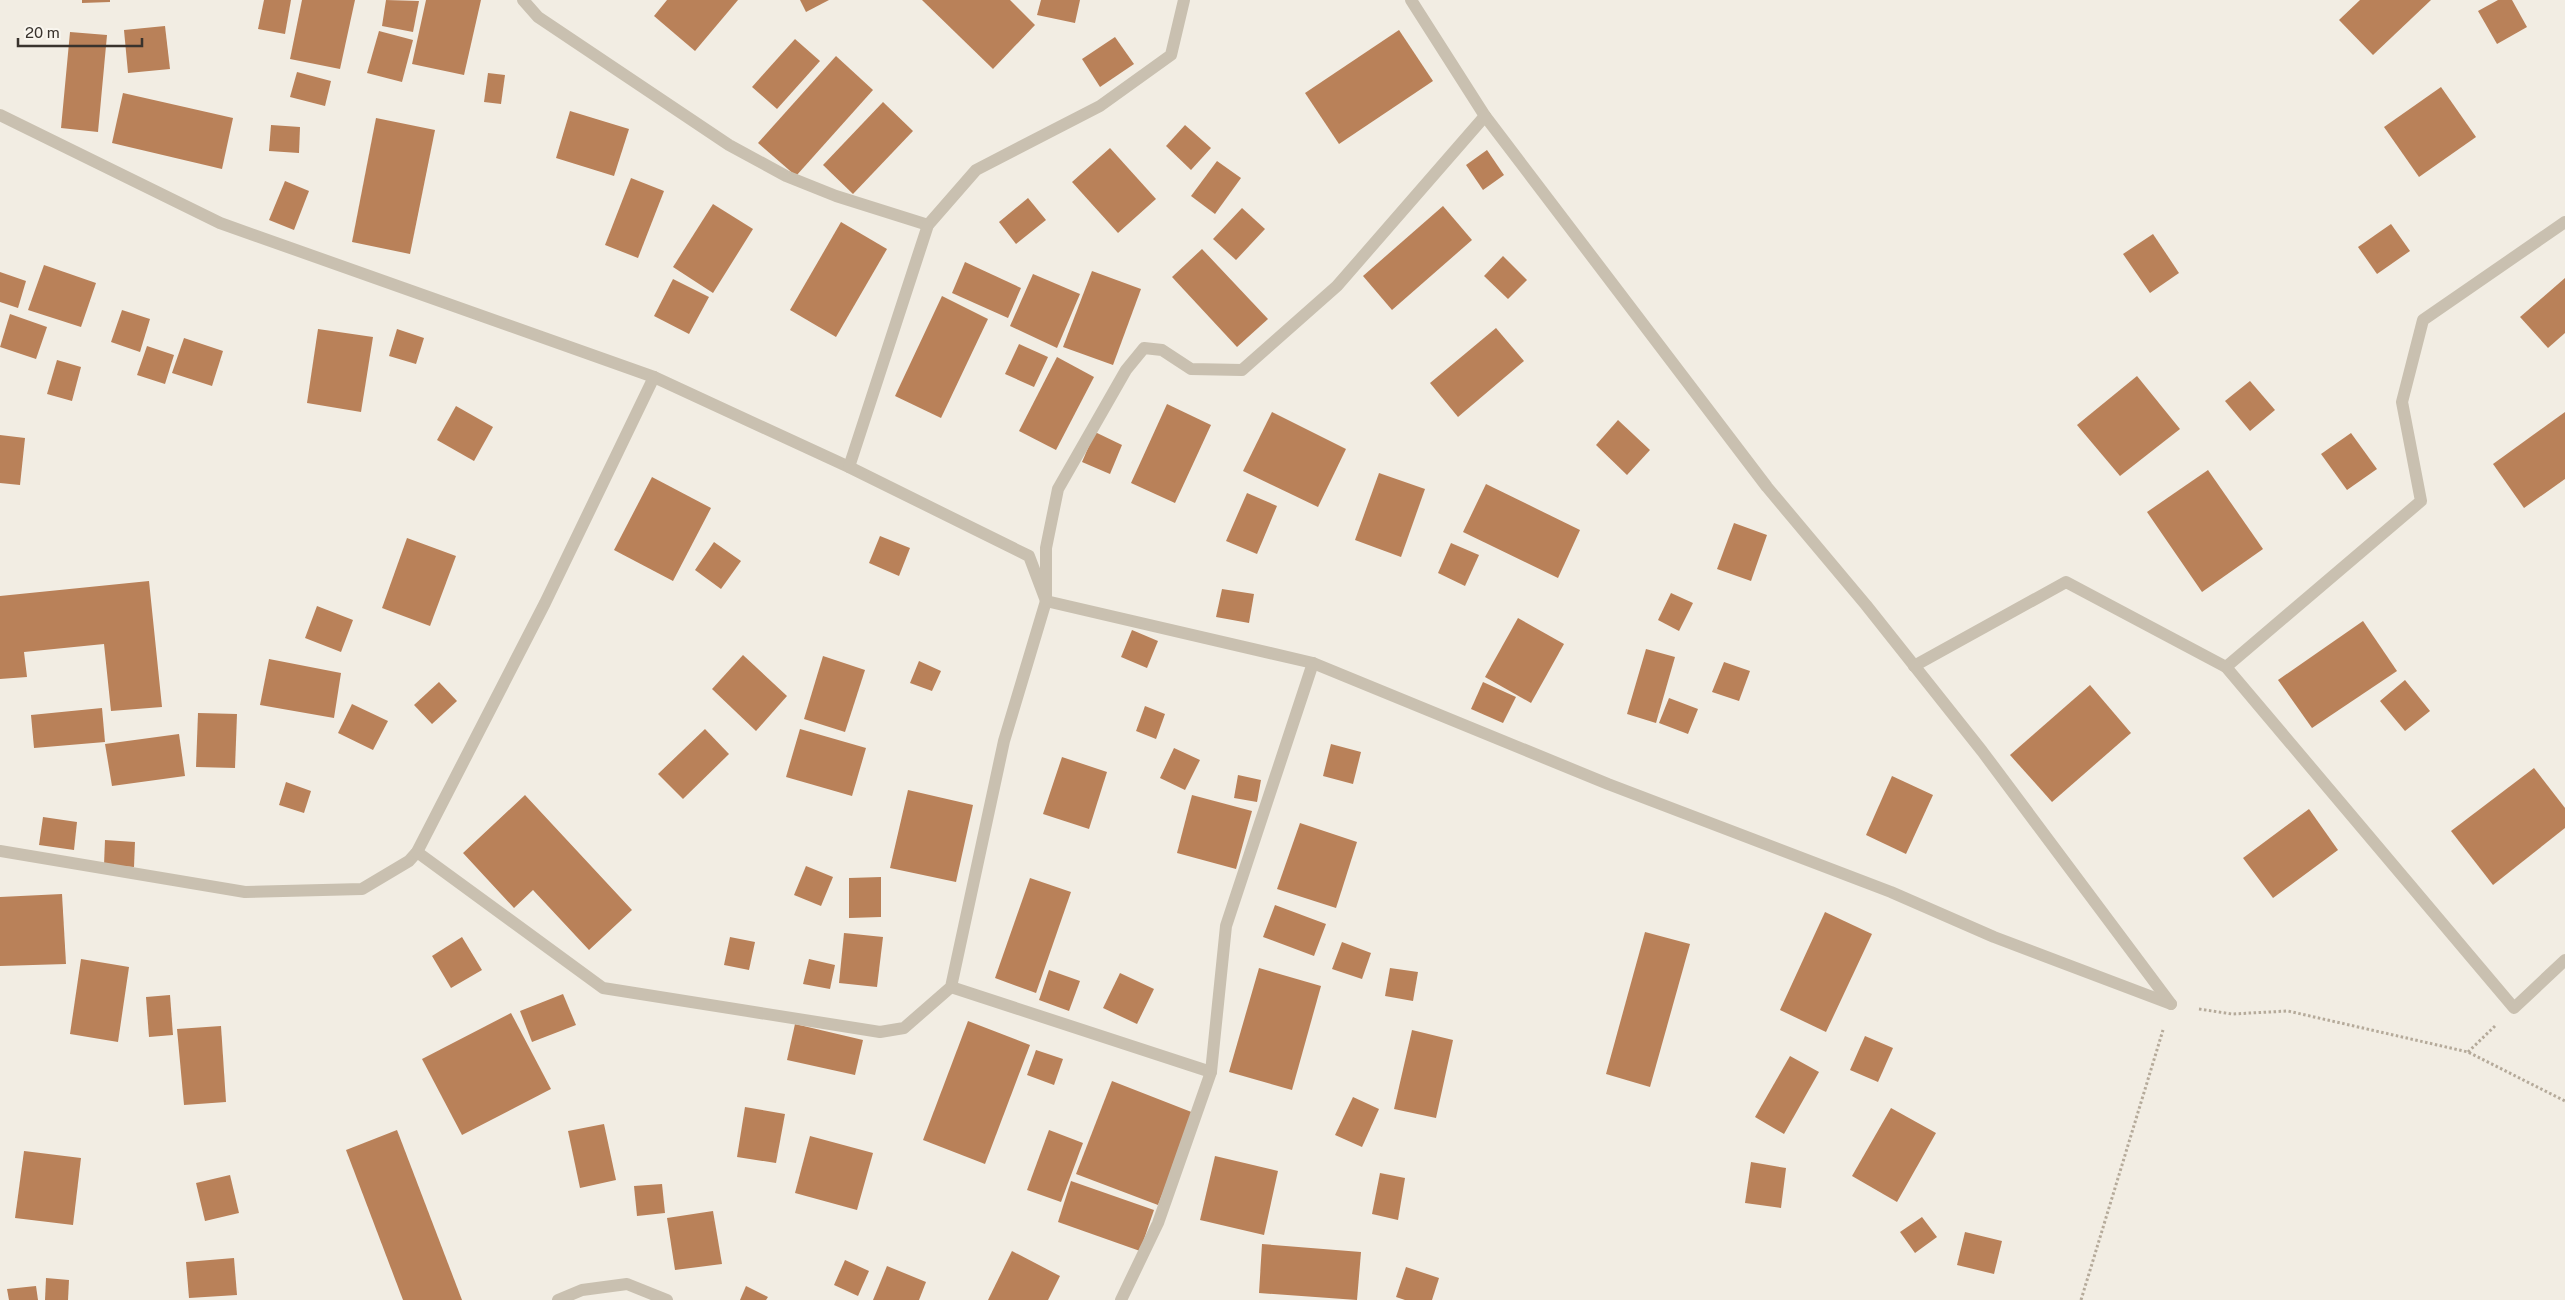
<svg xmlns="http://www.w3.org/2000/svg" width="2565" height="1300" font-family="'Public Sans',sans-serif">
	<style>
		.building { fill: #b98159 }
		.lines { fill: none; stroke-linecap: round; stroke-linejoin: round }
		.path { stroke: #b5aa9a; stroke-width: 3; stroke-dasharray: 2.5 2.5; stroke-linecap: butt }
		.minor { stroke: #c9c0b0; stroke-width: 12 }
	</style>
	<rect width="100%" height="100%" fill="#f2ede3"/>
	<g class="building">
		<path d="M 82,0 L 110,0 L 110,2 L 82,3 Z"/>
		<path d="M 264,0 L 291,0 L 285,34 L 258,29 Z"/>
		<path d="M 302,0 L 355,0 L 340,69 L 290,59 Z"/>
		<path d="M 386,0 L 419,1 L 413,32 L 382,26 Z"/>
		<path d="M 426,0 L 481,0 L 464,75 L 412,64 Z"/>
		<path d="M 667,0 L 738,0 L 695,51 L 654,16 Z"/>
		<path d="M 800,0 L 829,0 L 806,12 Z"/>
		<path d="M 922,0 L 1010,0 L 1035,25 L 993,69 Z"/>
		<path d="M 1041,0 L 1080,0 L 1075,23 L 1037,15 Z"/>
		<path d="M 2360,0 L 2431,0 L 2373,55 L 2339,20 Z"/>
		<path d="M 2498,0 L 2512,0 L 2527,27 L 2497,44 L 2478,11 Z"/>
		<path d="M 165,26 L 170,69 L 128,73 L 124,30 Z"/>
		<path d="M 1399,30 L 1433,81 L 1339,144 L 1305,93 Z"/>
		<path d="M 379,31 L 413,40 L 402,82 L 367,73 Z"/>
		<path d="M 70,32 L 107,35 L 98,132 L 61,128 Z"/>
		<path d="M 1115,37 L 1134,64 L 1100,87 L 1082,59 Z"/>
		<path d="M 795,39 L 820,61 L 777,109 L 752,87 Z"/>
		<path d="M 836,56 L 873,90 L 796,176 L 758,143 Z"/>
		<path d="M 297,72 L 331,81 L 325,106 L 290,97 Z"/>
		<path d="M 488,73 L 505,75 L 501,104 L 484,102 Z"/>
		<path d="M 2441,87 L 2476,137 L 2419,177 L 2384,127 Z"/>
		<path d="M 123,93 L 233,118 L 222,169 L 112,143 Z"/>
		<path d="M 883,102 L 913,131 L 853,194 L 823,165 Z"/>
		<path d="M 570,111 L 629,129 L 614,176 L 556,158 Z"/>
		<path d="M 376,118 L 435,130 L 410,254 L 352,242 Z"/>
		<path d="M 271,125 L 300,127 L 299,153 L 269,151 Z"/>
		<path d="M 1185,125 L 1211,148 L 1191,170 L 1166,146 Z"/>
		<path d="M 1110,148 L 1156,199 L 1118,233 L 1072,182 Z"/>
		<path d="M 1487,150 L 1504,175 L 1483,190 L 1466,165 Z"/>
		<path d="M 1217,161 L 1241,178 L 1215,214 L 1191,196 Z"/>
		<path d="M 631,178 L 664,191 L 638,258 L 605,245 Z"/>
		<path d="M 285,181 L 309,191 L 294,230 L 269,220 Z"/>
		<path d="M 1028,198 L 1046,220 L 1016,244 L 999,222 Z"/>
		<path d="M 713,204 L 753,229 L 713,293 L 673,267 Z"/>
		<path d="M 1443,206 L 1472,240 L 1392,310 L 1363,276 Z"/>
		<path d="M 1242,208 L 1265,229 L 1236,260 L 1213,239 Z"/>
		<path d="M 841,222 L 887,249 L 836,337 L 790,310 Z"/>
		<path d="M 2391,224 L 2410,251 L 2377,274 L 2358,247 Z"/>
		<path d="M 2153,234 L 2179,273 L 2150,293 L 2123,254 Z"/>
		<path d="M 1202,249 L 1268,319 L 1237,347 L 1172,277 Z"/>
		<path d="M 1503,256 L 1527,280 L 1508,299 L 1484,276 Z"/>
		<path d="M 965,262 L 1021,288 L 1008,318 L 952,293 Z"/>
		<path d="M 44,265 L 96,283 L 81,327 L 28,310 Z"/>
		<path d="M 1092,271 L 1141,289 L 1113,365 L 1063,347 Z"/>
		<path d="M 0,272 L 26,281 L 18,308 L 0,302 Z"/>
		<path d="M 1033,274 L 1080,294 L 1057,348 L 1010,326 Z"/>
		<path d="M 2565,278 L 2565,333 L 2548,348 L 2520,317 Z"/>
		<path d="M 673,279 L 709,297 L 689,334 L 654,316 Z"/>
		<path d="M 942,296 L 988,319 L 941,418 L 895,396 Z"/>
		<path d="M 122,310 L 150,319 L 140,352 L 111,342 Z"/>
		<path d="M 10,314 L 47,327 L 36,359 L 0,347 Z"/>
		<path d="M 1496,328 L 1524,361 L 1458,417 L 1430,383 Z"/>
		<path d="M 318,329 L 373,337 L 361,412 L 307,403 Z"/>
		<path d="M 397,329 L 424,338 L 416,364 L 389,356 Z"/>
		<path d="M 184,338 L 223,351 L 212,386 L 172,373 Z"/>
		<path d="M 1019,344 L 1048,357 L 1034,387 L 1005,374 Z"/>
		<path d="M 147,346 L 174,355 L 165,384 L 137,375 Z"/>
		<path d="M 1057,357 L 1094,377 L 1056,450 L 1019,431 Z"/>
		<path d="M 57,360 L 81,367 L 72,401 L 47,394 Z"/>
		<path d="M 2137,376 L 2180,429 L 2120,476 L 2077,425 Z"/>
		<path d="M 2250,381 L 2275,410 L 2250,431 L 2225,401 Z"/>
		<path d="M 1167,404 L 1211,425 L 1175,503 L 1131,483 Z"/>
		<path d="M 456,406 L 493,427 L 474,461 L 437,440 Z"/>
		<path d="M 1272,412 L 1346,449 L 1318,507 L 1243,471 Z"/>
		<path d="M 2565,412 L 2565,479 L 2524,508 L 2493,464 Z"/>
		<path d="M 1618,420 L 1650,450 L 1627,475 L 1596,445 Z"/>
		<path d="M 1095,432 L 1122,445 L 1110,474 L 1082,462 Z"/>
		<path d="M 2351,433 L 2377,469 L 2347,490 L 2321,454 Z"/>
		<path d="M 0,435 L 25,438 L 20,485 L 0,483 Z"/>
		<path d="M 2208,470 L 2263,549 L 2202,592 L 2147,512 Z"/>
		<path d="M 1379,473 L 1425,489 L 1401,557 L 1355,540 Z"/>
		<path d="M 652,477 L 711,508 L 673,581 L 614,550 Z"/>
		<path d="M 1486,484 L 1580,530 L 1558,578 L 1463,532 Z"/>
		<path d="M 1247,493 L 1277,506 L 1257,554 L 1226,541 Z"/>
		<path d="M 1734,523 L 1767,535 L 1751,581 L 1717,569 Z"/>
		<path d="M 880,536 L 910,548 L 899,576 L 869,563 Z"/>
		<path d="M 407,538 L 456,556 L 430,626 L 382,608 Z"/>
		<path d="M 714,542 L 741,561 L 721,589 L 695,570 Z"/>
		<path d="M 1451,543 L 1479,555 L 1465,586 L 1438,573 Z"/>
		<path d="M 149,581 L 162,707 L 111,711 L 104,644 L 24,652 L 27,677 L 0,679 L 0,596 Z"/>
		<path d="M 1222,589 L 1254,594 L 1249,623 L 1216,617 Z"/>
		<path d="M 1671,593 L 1693,603 L 1679,631 L 1658,620 Z"/>
		<path d="M 317,606 L 353,620 L 341,652 L 305,638 Z"/>
		<path d="M 1518,618 L 1564,644 L 1531,703 L 1485,677 Z"/>
		<path d="M 2363,621 L 2397,671 L 2312,728 L 2278,680 Z"/>
		<path d="M 1132,630 L 1158,641 L 1147,668 L 1121,657 Z"/>
		<path d="M 1646,649 L 1675,657 L 1656,723 L 1627,714 Z"/>
		<path d="M 743,655 L 787,696 L 756,731 L 712,689 Z"/>
		<path d="M 823,656 L 865,670 L 845,732 L 804,719 Z"/>
		<path d="M 269,659 L 341,673 L 334,718 L 260,705 Z"/>
		<path d="M 919,661 L 941,671 L 932,691 L 910,683 Z"/>
		<path d="M 1724,662 L 1750,671 L 1739,701 L 1712,692 Z"/>
		<path d="M 2405,680 L 2430,711 L 2405,731 L 2380,701 Z"/>
		<path d="M 439,682 L 457,701 L 432,724 L 414,705 Z"/>
		<path d="M 1483,682 L 1516,697 L 1503,723 L 1471,709 Z"/>
		<path d="M 2090,685 L 2131,733 L 2052,802 L 2010,755 Z"/>
		<path d="M 1669,698 L 1698,709 L 1688,734 L 1659,723 Z"/>
		<path d="M 352,704 L 388,721 L 373,750 L 338,733 Z"/>
		<path d="M 1145,706 L 1165,714 L 1156,739 L 1136,731 Z"/>
		<path d="M 102,708 L 105,742 L 34,748 L 31,715 Z"/>
		<path d="M 198,713 L 237,714 L 235,768 L 196,767 Z"/>
		<path d="M 705,729 L 729,754 L 683,799 L 658,774 Z"/>
		<path d="M 800,729 L 866,748 L 852,796 L 786,777 Z"/>
		<path d="M 179,734 L 185,776 L 112,786 L 105,744 Z"/>
		<path d="M 1331,744 L 1361,752 L 1353,784 L 1323,776 Z"/>
		<path d="M 1174,748 L 1200,760 L 1185,790 L 1160,778 Z"/>
		<path d="M 1062,757 L 1107,772 L 1089,829 L 1043,814 Z"/>
		<path d="M 2534,768 L 2565,808 L 2565,828 L 2493,885 L 2451,831 Z"/>
		<path d="M 1238,775 L 1261,780 L 1257,802 L 1234,798 Z"/>
		<path d="M 1892,776 L 1933,795 L 1906,854 L 1866,835 Z"/>
		<path d="M 286,782 L 311,791 L 304,813 L 279,805 Z"/>
		<path d="M 908,790 L 973,805 L 956,882 L 890,868 Z"/>
		<path d="M 525,795 L 632,910 L 589,950 L 533,890 L 514,908 L 463,853 Z"/>
		<path d="M 1192,795 L 1252,811 L 1236,869 L 1177,853 Z"/>
		<path d="M 2309,809 L 2338,850 L 2273,898 L 2243,858 Z"/>
		<path d="M 43,817 L 77,822 L 74,850 L 39,845 Z"/>
		<path d="M 1300,823 L 1357,842 L 1336,908 L 1277,889 Z"/>
		<path d="M 105,840 L 135,842 L 134,867 L 104,865 Z"/>
		<path d="M 806,866 L 833,877 L 821,906 L 794,895 Z"/>
		<path d="M 881,877 L 881,917 L 849,918 L 849,878 Z"/>
		<path d="M 1030,878 L 1071,892 L 1036,993 L 995,978 Z"/>
		<path d="M 62,894 L 66,964 L 0,966 L 0,897 Z"/>
		<path d="M 1275,905 L 1326,924 L 1314,956 L 1263,937 Z"/>
		<path d="M 1825,912 L 1872,934 L 1826,1032 L 1780,1010 Z"/>
		<path d="M 1645,932 L 1690,944 L 1650,1087 L 1606,1074 Z"/>
		<path d="M 844,933 L 883,937 L 877,987 L 839,983 Z"/>
		<path d="M 462,937 L 482,970 L 451,988 L 432,956 Z"/>
		<path d="M 730,937 L 755,942 L 749,970 L 724,965 Z"/>
		<path d="M 1342,942 L 1371,953 L 1362,979 L 1332,969 Z"/>
		<path d="M 81,959 L 129,967 L 118,1042 L 70,1034 Z"/>
		<path d="M 809,959 L 835,965 L 830,989 L 803,984 Z"/>
		<path d="M 1259,968 L 1321,986 L 1292,1090 L 1229,1072 Z"/>
		<path d="M 1390,968 L 1418,972 L 1413,1001 L 1385,996 Z"/>
		<path d="M 1049,970 L 1080,981 L 1069,1011 L 1039,1000 Z"/>
		<path d="M 1120,973 L 1154,989 L 1137,1024 L 1103,1008 Z"/>
		<path d="M 563,994 L 576,1025 L 532,1042 L 520,1011 Z"/>
		<path d="M 170,995 L 173,1035 L 149,1037 L 146,997 Z"/>
		<path d="M 511,1013 L 551,1089 L 462,1135 L 422,1059 Z"/>
		<path d="M 968,1021 L 1030,1045 L 985,1164 L 923,1140 Z"/>
		<path d="M 795,1024 L 863,1040 L 855,1075 L 787,1060 Z"/>
		<path d="M 221,1026 L 226,1102 L 184,1105 L 177,1029 Z"/>
		<path d="M 1412,1030 L 1453,1040 L 1436,1118 L 1394,1109 Z"/>
		<path d="M 1865,1036 L 1893,1048 L 1878,1082 L 1850,1070 Z"/>
		<path d="M 1036,1050 L 1063,1059 L 1054,1085 L 1027,1075 Z"/>
		<path d="M 1790,1056 L 1819,1072 L 1784,1134 L 1755,1117 Z"/>
		<path d="M 1112,1081 L 1194,1113 L 1158,1205 L 1076,1174 Z"/>
		<path d="M 1353,1097 L 1379,1109 L 1362,1147 L 1335,1135 Z"/>
		<path d="M 745,1107 L 785,1114 L 776,1163 L 737,1157 Z"/>
		<path d="M 1891,1108 L 1936,1133 L 1897,1202 L 1852,1176 Z"/>
		<path d="M 604,1124 L 616,1180 L 580,1188 L 568,1131 Z"/>
		<path d="M 397,1130 L 462,1300 L 403,1300 L 346,1150 Z"/>
		<path d="M 1049,1130 L 1083,1143 L 1061,1202 L 1027,1190 Z"/>
		<path d="M 810,1136 L 873,1153 L 857,1210 L 795,1193 Z"/>
		<path d="M 24,1151 L 81,1158 L 73,1225 L 15,1218 Z"/>
		<path d="M 1215,1156 L 1278,1171 L 1264,1235 L 1200,1220 Z"/>
		<path d="M 1751,1162 L 1786,1168 L 1781,1208 L 1745,1203 Z"/>
		<path d="M 1380,1173 L 1405,1178 L 1398,1220 L 1372,1214 Z"/>
		<path d="M 230,1175 L 239,1213 L 205,1221 L 196,1183 Z"/>
		<path d="M 1071,1181 L 1154,1210 L 1140,1251 L 1058,1222 Z"/>
		<path d="M 662,1184 L 665,1213 L 637,1216 L 634,1186 Z"/>
		<path d="M 713,1211 L 722,1264 L 675,1270 L 667,1218 Z"/>
		<path d="M 1922,1217 L 1937,1237 L 1915,1253 L 1900,1232 Z"/>
		<path d="M 1965,1232 L 2002,1241 L 1994,1274 L 1957,1265 Z"/>
		<path d="M 1262,1244 L 1361,1252 L 1357,1300 L 1259,1293 Z"/>
		<path d="M 1012,1251 L 1060,1276 L 1048,1300 L 988,1300 Z"/>
		<path d="M 234,1258 L 237,1295 L 189,1298 L 186,1262 Z"/>
		<path d="M 845,1260 L 869,1271 L 858,1296 L 834,1285 Z"/>
		<path d="M 887,1266 L 926,1282 L 919,1300 L 873,1300 Z"/>
		<path d="M 1406,1267 L 1439,1278 L 1432,1300 L 1405,1300 L 1396,1297 Z"/>
		<path d="M 46,1278 L 69,1280 L 68,1300 L 45,1300 Z"/>
		<path d="M 36,1286 L 38,1300 L 9,1300 L 7,1289 Z"/>
		<path d="M 746,1286 L 768,1297 L 766,1300 L 740,1300 Z"/>
	</g>
	<g class="lines">
		<g class="path">
			<path d="M 2199,1009 L 2232,1014 L 2288,1011 L 2468,1052 L 2565,1101"/>
			<path d="M 2468,1052 L 2495,1026"/>
			<path d="M 2081,1300 L 2163,1030"/>
		</g>
		<g class="minor">
			<path d="M 523,0 L 538,17 L 729,145 L 786,176 L 836,196 L 928,225"/>
			<path d="M 1411,0 L 1485,116 L 1767,487 L 1866,605 L 1982,751 L 2171,1004"/>
			<path d="M 0,115 L 220,223 L 654,377 L 849,467 L 1029,556 L 1046,601 L 1313,663 L 1608,784 L 1891,892 L 1994,937 L 2171,1004"/>
			<path d="M 849,467 L 928,225 L 976,170 L 1100,106 L 1171,55 L 1184,0"/>
			<path d="M 1914,666 L 2066,582 L 2226,667 L 2421,501 L 2402,402 L 2423,320 L 2565,222"/>
			<path d="M 2226,667 L 2514,1008 L 2565,960"/>
			<path d="M 0,851 L 245,892 L 362,889 L 409,861 L 417,852 L 545,603 L 654,377"/>
			<path d="M 417,852 L 603,988 L 880,1032 L 904,1028 L 951,987 L 1004,741 L 1046,601 L 1046,548 L 1058,489 L 1126,370 L 1144,348 L 1162,350 L 1191,369 L 1242,370 L 1337,286 L 1485,116"/>
			<path d="M 951,987 L 1211,1072"/>
			<path d="M 558,1300 L 582,1290 L 627,1284 L 667,1300"/>
			<path d="M 1121,1300 L 1158,1223 L 1211,1072 L 1226,926 L 1313,663"/>
		</g>
	</g>
	<path d="M18 38v8h124v-8" fill="none" stroke="#39332d" stroke-width="2.5"/>
	<text x="25" y="38" font-size="15" fill="#39332d" stroke="#f9f6ef" stroke-width="4" paint-order="stroke">20 m</text>
</svg>
